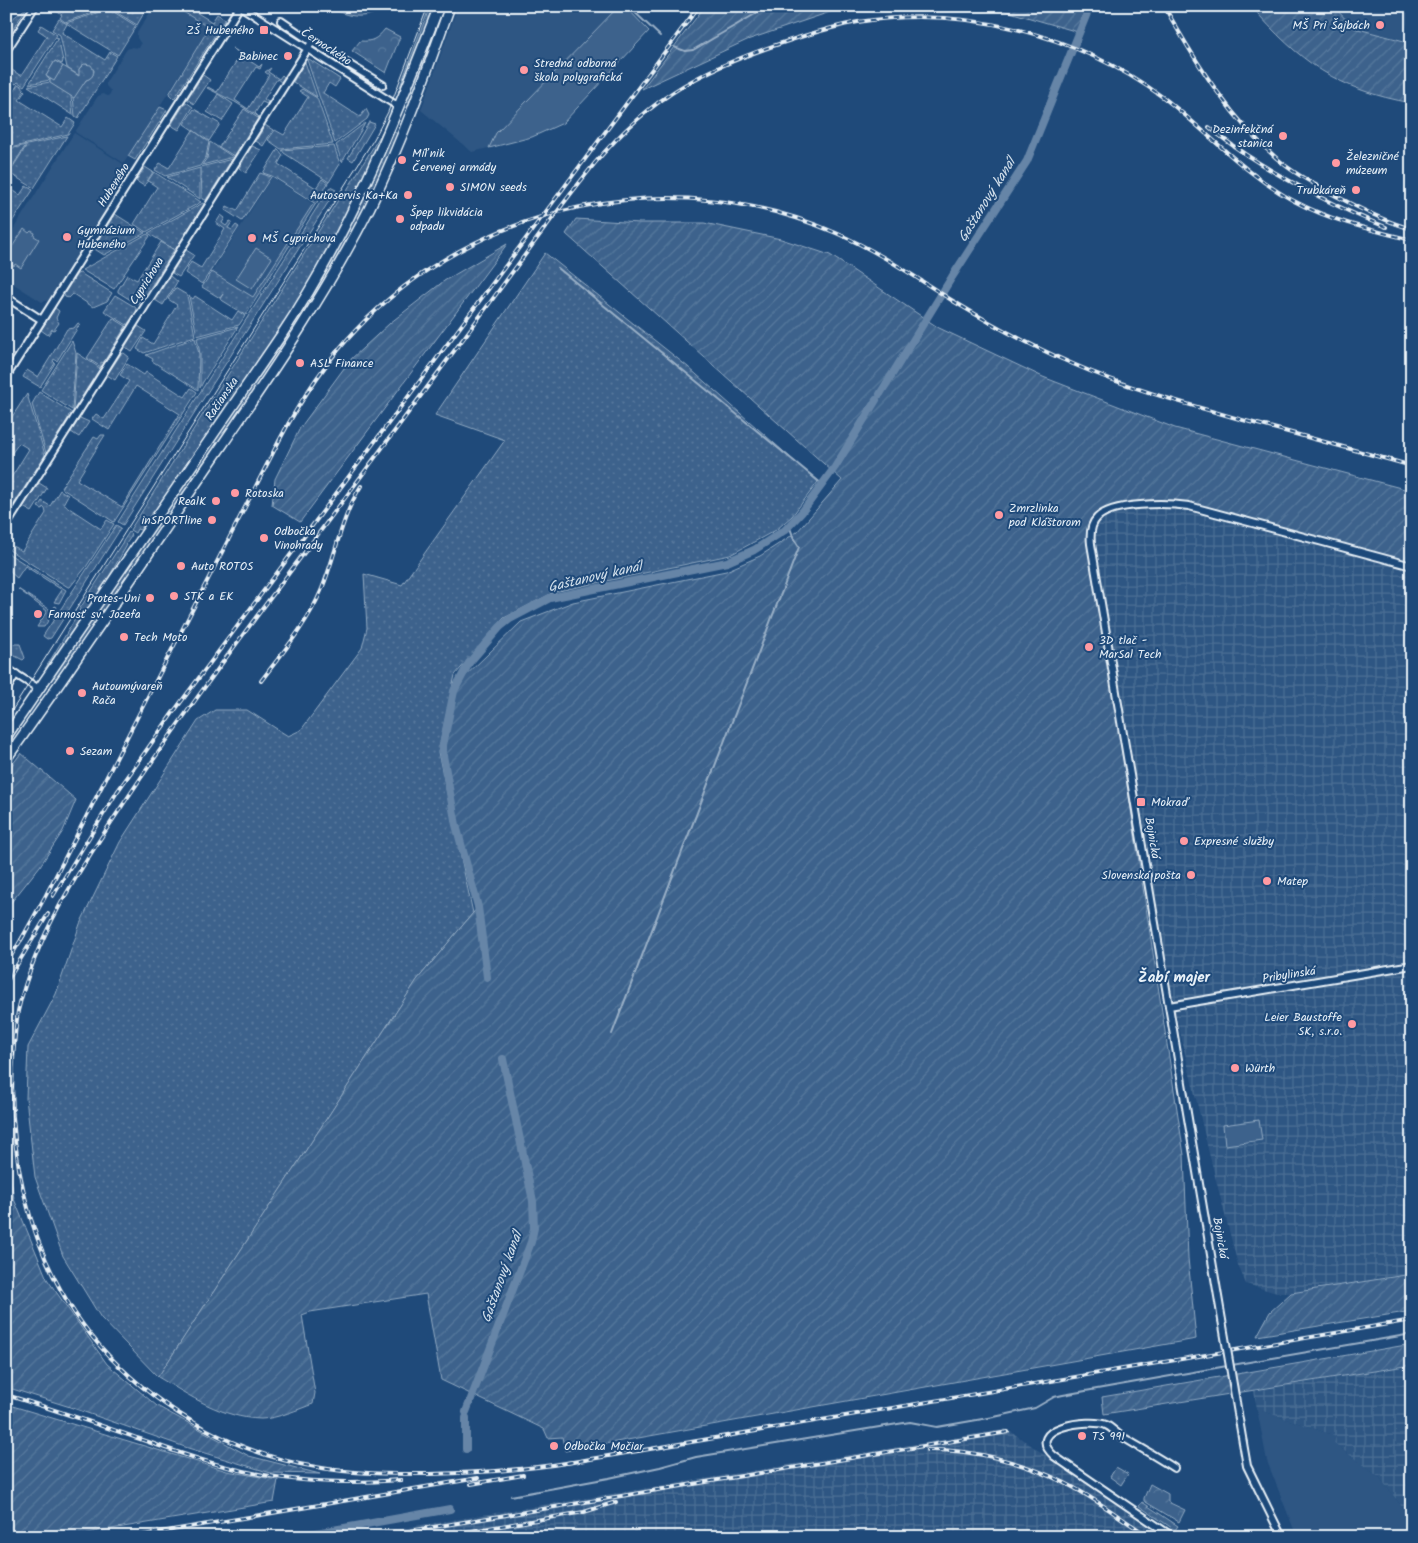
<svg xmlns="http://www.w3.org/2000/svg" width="1418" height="1543" font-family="Kalam,sans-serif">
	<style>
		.built { fill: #2e5683 }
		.industrial { fill: url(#industrial-grid) }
		.grass { fill: url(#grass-dots); stroke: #92aac2 }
		.park { fill: url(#park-crowns); stroke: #92aac2 }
		.garden { fill: url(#garden-furrows); stroke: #92aac2 }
		.pitch { fill: #3c628c; stroke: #92aac2 }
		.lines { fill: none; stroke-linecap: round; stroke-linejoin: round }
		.stream { stroke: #9ab0c7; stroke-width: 2 }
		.canal { stroke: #6685a7; stroke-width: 8 }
		.street-casing { stroke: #e8f1f8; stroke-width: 10 }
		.secondary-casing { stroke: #e8f1f8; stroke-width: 12 }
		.street { stroke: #1f4a7a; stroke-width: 6 }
		.secondary { stroke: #1f4a7a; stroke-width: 9 }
		.tram { stroke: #e8f1f8; stroke-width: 1 }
		.rail-casing { stroke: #e8f1f8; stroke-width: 4 }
		.rail { stroke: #1f4a7a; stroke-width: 2; stroke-dasharray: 5.5; stroke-linecap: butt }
		.street-bridge-casing { stroke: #e8f1f8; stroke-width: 10; stroke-linecap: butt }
		.street-bridge { stroke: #1f4a7a; stroke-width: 6 }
		.poi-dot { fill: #ff9aa2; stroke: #1f4a7a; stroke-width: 2 }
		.labels { text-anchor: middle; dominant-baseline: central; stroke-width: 4; stroke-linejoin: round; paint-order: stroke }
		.poi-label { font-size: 12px; fill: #e8f1f8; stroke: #1f4a7a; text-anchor: start }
		.street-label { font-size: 12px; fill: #e8f1f8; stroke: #1f4a7a }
		.water-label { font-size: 14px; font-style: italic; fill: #d4e1ec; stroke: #1f4a7a }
		.quarter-label { font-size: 15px; font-weight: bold; fill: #e8f1f8; stroke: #1f4a7a }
	</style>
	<defs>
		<pattern id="industrial-grid" width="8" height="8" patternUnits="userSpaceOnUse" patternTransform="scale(1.25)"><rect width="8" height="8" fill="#2e5683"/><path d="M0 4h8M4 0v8" fill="none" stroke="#4c6f95"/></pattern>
		<pattern id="grass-dots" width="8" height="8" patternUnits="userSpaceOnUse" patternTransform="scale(1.25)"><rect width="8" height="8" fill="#3c628c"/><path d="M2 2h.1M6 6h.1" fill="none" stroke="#58799d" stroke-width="1.8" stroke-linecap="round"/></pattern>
		<pattern id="park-crowns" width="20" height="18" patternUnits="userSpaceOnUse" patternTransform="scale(1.25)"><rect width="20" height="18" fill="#3c628c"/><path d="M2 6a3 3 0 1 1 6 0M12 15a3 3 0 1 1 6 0" fill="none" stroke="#58799d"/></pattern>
		<pattern id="garden-furrows" width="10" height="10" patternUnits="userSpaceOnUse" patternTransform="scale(1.25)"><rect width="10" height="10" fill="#3c628c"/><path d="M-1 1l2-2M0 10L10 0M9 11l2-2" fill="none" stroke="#58799d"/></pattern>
	</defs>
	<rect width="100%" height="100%" fill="#1f4a7a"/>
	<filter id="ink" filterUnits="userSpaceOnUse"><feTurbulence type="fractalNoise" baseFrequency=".02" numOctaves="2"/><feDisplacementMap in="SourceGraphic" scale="10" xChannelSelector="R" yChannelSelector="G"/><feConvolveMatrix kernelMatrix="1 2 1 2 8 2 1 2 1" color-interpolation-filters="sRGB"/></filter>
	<g filter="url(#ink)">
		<g class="built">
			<path d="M 154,6 L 174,6 L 209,28 L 124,163 L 75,132 L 98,96 L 103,94 L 108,96 L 110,94 L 111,91 L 106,86 L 106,82 L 127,49 L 132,47 L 139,48 L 141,44 L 137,38 L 137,33 Z"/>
			<path d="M 458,6 L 625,6 L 563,123 L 532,137 L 472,152 L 421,110 Z"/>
			<path d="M 1339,6 L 1412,6 L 1404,40 L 1354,28 L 1338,11 Z"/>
			<path d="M 74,133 L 131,169 L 49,300 L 42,302 L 6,279 L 6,241 Z"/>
			<path d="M 272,177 L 313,204 L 253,298 L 212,272 Z"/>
			<path d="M 1257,1409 L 1336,1436 L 1334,1443 L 1380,1478 L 1412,1520 L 1412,1537 L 1297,1537 L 1267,1461 Z"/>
		</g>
		<g class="industrial">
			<path d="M 1172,502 L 1412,564 L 1412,1274 L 1291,1293 L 1277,1293 L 1246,1284 L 1238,1265 L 1209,1153 L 1167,978 L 1089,536 L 1102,512 Z"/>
			<path d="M 1412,1365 L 1412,1520 L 1380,1478 L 1334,1443 L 1336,1436 L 1257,1409 L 1254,1391 Z"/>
			<path d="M 1007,1429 L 1165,1537 L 348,1537 Z"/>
		</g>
		<g class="grass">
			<path d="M 53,6 L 57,6 L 63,10 L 65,6 L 114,6 L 65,22 L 60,18 L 62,15 L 52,8 Z"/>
			<path d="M 118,6 L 148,6 L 137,25 L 111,9 Z"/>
			<path d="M 174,6 L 186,6 L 212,22 L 217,14 L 225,19 L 174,99 L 169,94 L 209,28 Z"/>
			<path d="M 430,6 L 435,6 L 403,88 L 398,92 Z"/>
			<path d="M 443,6 L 446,6 L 414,96 L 409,101 L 406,102 Z"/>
			<path d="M 27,7 L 6,40 C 6,19 12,20 27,7 Z"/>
			<path d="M 109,9 L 136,26 L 118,55 L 66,23 Z"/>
			<path d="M 59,19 L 67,24 L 62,33 L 105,60 L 110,52 L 117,56 L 78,118 L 75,116 L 73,97 L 86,80 C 91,79 94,75 94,70 L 87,64 L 82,65 L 79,69 L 80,76 L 67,68 L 60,35 L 52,30 Z"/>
			<path d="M 41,25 L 57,35 L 24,86 L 18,82 L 16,84 L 7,79 L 12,70 L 21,76 L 47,36 L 38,30 Z"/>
			<path d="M 58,38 L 63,61 L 62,64 L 55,61 L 46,76 L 50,80 L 29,84 Z"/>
			<path d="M 232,48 L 251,60 L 250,61 L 259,67 L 262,64 L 260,69 L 256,67 L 235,100 L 248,109 L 269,75 L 265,72 L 271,68 L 268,72 L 279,79 L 282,75 L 284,77 L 281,82 L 277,79 L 264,99 L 268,102 L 267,104 L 262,102 L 255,113 L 259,117 L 235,102 L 207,88 L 208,87 L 217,92 L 241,54 Z"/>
			<path d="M 309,59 L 340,79 L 335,87 L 329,83 L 323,93 L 360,117 L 366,109 L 369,115 L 367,119 L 335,143 L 307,60 Z"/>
			<path d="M 305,62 L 317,97 L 293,82 Z"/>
			<path d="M 203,75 L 210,80 L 194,104 L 187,99 Z"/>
			<path d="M 50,82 L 71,96 L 73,115 L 28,86 Z"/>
			<path d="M 18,84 L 23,87 L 23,89 L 25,91 L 19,100 L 62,127 L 68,118 L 75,123 L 68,134 L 6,149 L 6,94 L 10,97 Z"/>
			<path d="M 302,89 L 317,98 L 333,144 L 281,149 L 268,140 L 275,130 L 284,135 L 308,97 L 299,91 Z"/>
			<path d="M 218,94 L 233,104 L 222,121 L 207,112 Z"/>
			<path d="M 186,102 L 193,107 L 179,130 L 171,125 Z"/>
			<path d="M 160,107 L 167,110 L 135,160 L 128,156 Z"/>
			<path d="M 194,109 L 220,124 L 209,141 L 184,124 Z"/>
			<path d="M 244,109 L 258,118 L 234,156 L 219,147 Z"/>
			<path d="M 369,122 L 375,124 L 353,161 L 348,158 Z"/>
			<path d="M 365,123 L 363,127 L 342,162 L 336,145 Z"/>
			<path d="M 265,125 L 273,130 L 263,146 L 256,141 Z"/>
			<path d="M 384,129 L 386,130 C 365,179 342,227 315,273 C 289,316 261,358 232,400 C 202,444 172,487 140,530 L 137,529 L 135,533 L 130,530 L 342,194 L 344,195 Z"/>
			<path d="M 193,130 L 209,142 L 206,157 L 200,166 L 165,176 L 155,170 L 160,163 L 169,168 Z"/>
			<path d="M 394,132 L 398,134 L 371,196 L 339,258 L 281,352 L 72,656 L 56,678 L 53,676 L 334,255 L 366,193 Z"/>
			<path d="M 67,136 L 34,188 L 9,173 L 27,145 Z"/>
			<path d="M 210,142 L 233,157 L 202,165 L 207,158 Z"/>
			<path d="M 26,145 L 9,172 L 6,171 L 6,150 Z"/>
			<path d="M 252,146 L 261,150 L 246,173 L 239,168 Z"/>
			<path d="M 334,146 L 340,164 L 329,182 L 284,153 L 282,150 Z"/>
			<path d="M 278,149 L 283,155 L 278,164 L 316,188 L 322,179 L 328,183 L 316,204 L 272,176 L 263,173 Z"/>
			<path d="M 232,159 L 206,200 L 202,199 L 201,167 Z"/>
			<path d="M 145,167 L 153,172 L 144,186 L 136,181 Z"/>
			<path d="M 200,168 L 200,199 L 167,177 Z"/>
			<path d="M 154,172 L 201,202 L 146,232 L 134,224 L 157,187 L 148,181 Z"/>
			<path d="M 260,173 L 271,177 L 242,221 L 225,210 L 227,206 L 237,211 Z"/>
			<path d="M 6,186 L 20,195 L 26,186 L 33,190 L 6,231 Z"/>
			<path d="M 330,187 L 336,190 L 123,525 L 118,522 Z"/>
			<path d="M 203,203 L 204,204 L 175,250 L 148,233 Z"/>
			<path d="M 313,204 L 315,205 L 246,315 L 220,299 L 223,294 L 220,298 L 202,287 L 212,272 L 253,297 Z"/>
			<path d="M 115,214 L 145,233 L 104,255 L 93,248 Z"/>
			<path d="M 221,215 L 225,218 L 222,223 L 226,226 L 230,221 L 232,222 L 228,228 L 232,230 L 236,225 L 239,227 L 202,284 L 185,273 L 191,262 L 201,268 L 225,229 L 216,223 Z"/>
			<path d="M 147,234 L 150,236 L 114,289 L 82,270 Z"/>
			<path d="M 161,242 L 174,250 L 142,301 L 140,301 L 139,303 L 140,304 L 137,304 L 118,292 L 118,290 L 127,275 L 137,280 Z"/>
			<path d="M 186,250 L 194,255 L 179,277 L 172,273 Z"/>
			<path d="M 545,253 L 688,367 L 818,482 L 792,516 L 776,530 L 730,555 L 554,592 L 504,618 L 455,675 L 438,752 L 473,913 L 417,980 L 158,1377 L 101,1318 L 63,1256 L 35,1177 L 26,1098 L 28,1047 L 56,994 L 80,924 L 120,842 L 198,721 L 215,710 L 247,710 L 288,736 L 301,730 L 362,648 L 367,628 L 364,574 L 402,585 L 505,440 L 435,415 Z"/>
			<path d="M 80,273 L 112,293 L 107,301 L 93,307 L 73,294 L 69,298 L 65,297 L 64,294 L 77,274 Z"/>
			<path d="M 170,276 L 177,282 L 163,305 L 155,300 Z"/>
			<path d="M 175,288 L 187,295 L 195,336 L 144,353 L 137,349 L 143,338 L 153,344 L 177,305 L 168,299 Z"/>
			<path d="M 115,295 L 135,307 L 137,310 L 127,325 L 104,311 Z"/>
			<path d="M 189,296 L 193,299 L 195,296 L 232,320 L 238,311 L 245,316 L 239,325 L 197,336 Z"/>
			<path d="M 55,308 L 59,311 L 56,318 L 59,323 L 54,330 L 52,329 L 48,335 L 41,330 Z"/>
			<path d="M 113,318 L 126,326 L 103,363 L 101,362 L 101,367 L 87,358 Z"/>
			<path d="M 78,323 L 80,324 L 57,361 L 54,359 L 53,361 L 55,363 L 40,387 L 23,377 L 27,370 L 38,377 L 53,353 L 67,329 L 74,328 Z"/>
			<path d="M 138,326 L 146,331 L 132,352 L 125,347 Z"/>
			<path d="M 238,327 L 203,382 L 200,388 L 200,354 L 197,338 Z"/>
			<path d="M 195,338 L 199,354 L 198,390 L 152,361 L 153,359 L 146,355 Z"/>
			<path d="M 72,341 L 76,353 L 72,410 L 41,390 Z"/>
			<path d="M 77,353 L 100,368 L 73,411 Z"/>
			<path d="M 124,353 L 129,357 L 115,380 L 107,375 L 121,354 Z"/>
			<path d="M 127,364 L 144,375 L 146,372 L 185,397 L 191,388 L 197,392 L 114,522 L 61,488 L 94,437 L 98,439 L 101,435 L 105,435 L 77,480 L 122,507 L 180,414 L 136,386 L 109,430 L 92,419 L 96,414 L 104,419 L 129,381 L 120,375 Z"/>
			<path d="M 39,392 L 72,413 L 68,416 L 69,417 L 46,453 L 32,404 Z"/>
			<path d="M 27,394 L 45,455 L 12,507 L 7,504 L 6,506 L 6,486 L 29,449 L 19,443 L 6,461 L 6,426 Z"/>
			<path d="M 80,418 L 89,422 L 79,437 L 71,432 Z"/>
			<path d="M 39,483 L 47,488 L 32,512 L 23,507 Z"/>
			<path d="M 60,490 L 68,495 L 63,504 L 101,529 L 107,520 L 114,524 L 86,567 L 70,587 L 68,587 L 9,550 L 12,546 L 22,551 L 46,513 L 45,509 L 43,507 L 42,509 L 38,507 L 42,501 L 50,506 Z"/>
			<path d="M 116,525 L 121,528 L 51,638 L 47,639 L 43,636 Z"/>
			<path d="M 129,532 L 132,535 L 126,544 L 127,545 L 103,587 L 45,669 L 80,611 L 79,610 Z"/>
			<path d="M 6,552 L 66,590 L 59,603 L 54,602 L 62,590 L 25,566 L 17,578 C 9,573 6,562 6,552 Z"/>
			<path d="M 18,589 L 52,611 L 55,606 L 57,607 L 44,627 L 37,627 L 47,611 Z"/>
			<path d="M 10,644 L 20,644 L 25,658 L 23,660 L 9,653 Z"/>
			<path d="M 1116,1467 L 1128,1474 L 1121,1485 L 1110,1477 Z"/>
			<path d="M 1142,1502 L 1178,1526 L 1175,1530 L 1139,1506 Z"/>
		</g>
		<g class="park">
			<path d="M 385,29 L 400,37 L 386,73 L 352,51 L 360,41 C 372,42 377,39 385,29 Z"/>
			<path d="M 84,64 L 91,65 C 96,72 93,78 86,80 L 74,98 L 50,83 L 50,79 L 54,80 L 63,66 L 79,76 L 79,69 Z"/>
			<path d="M 1150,1484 L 1168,1494 L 1168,1502 L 1185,1510 L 1179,1522 L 1144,1501 L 1144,1498 Z"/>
		</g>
		<g class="garden">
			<path d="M 705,6 L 860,6 L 839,9 L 747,40 L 642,89 Z"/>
			<path d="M 989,6 L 1093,6 L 1078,32 Z"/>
			<path d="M 1251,6 L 1333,6 L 1354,28 L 1412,43 L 1412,103 C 1337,90 1300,62 1251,6 Z"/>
			<path d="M 576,219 L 640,223 L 704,223 L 781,239 L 830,255 L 939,328 L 1043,377 L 1175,428 L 1412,491 L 1412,564 L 1172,502 L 1102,512 L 1089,536 L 1184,1155 L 1188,1258 L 1196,1339 L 565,1451 L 562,1437 L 548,1438 L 544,1429 L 441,1380 L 426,1294 L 310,1312 L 302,1315 L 315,1393 L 313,1404 C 299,1409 276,1419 261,1419 C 222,1418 190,1396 158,1377 L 417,980 L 478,907 L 456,825 L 442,750 L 455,686 L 521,622 L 573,602 L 726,571 L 760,556 L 797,532 L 842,480 L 566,234 Z"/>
			<path d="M 507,244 L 300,522 L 272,505 L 275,479 L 300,428 L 350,360 L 390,323 L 444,281 Z"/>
			<path d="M 21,753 L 76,800 L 63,831 L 40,866 L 6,909 L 6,773 Z"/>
			<path d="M 6,1147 L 14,1199 L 47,1279 L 107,1364 L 157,1406 L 249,1456 L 320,1474 L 271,1473 L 188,1448 L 67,1406 L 6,1387 Z"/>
			<path d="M 1412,1274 L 1412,1311 L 1257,1336 L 1270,1312 L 1291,1293 Z"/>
			<path d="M 1412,1344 L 1412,1365 L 1104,1414 L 1102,1397 Z"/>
			<path d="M 6,1404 L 227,1471 L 278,1480 L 274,1502 L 63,1537 L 6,1537 Z"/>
		</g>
		<g class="pitch">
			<path d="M 329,6 L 387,6 C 369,20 347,19 329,6 Z"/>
			<path d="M 619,6 L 625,6 L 649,31 L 563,123 L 532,137 L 489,148 L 496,133 Z"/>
			<path d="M 55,61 L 63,66 L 54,81 L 46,76 Z"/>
			<path d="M 24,229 L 29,233 L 31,231 L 35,233 L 34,236 L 39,239 L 21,268 L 15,264 L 14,266 L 10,264 L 11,262 L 6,259 L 6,256 Z"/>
			<path d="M 256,248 L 272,258 L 252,289 L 236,279 Z"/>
			<path d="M 1259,1120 L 1262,1140 L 1225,1145 L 1223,1125 Z"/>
		</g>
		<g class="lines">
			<g class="stream">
				<path d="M 628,6 L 660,36"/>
				<path d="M 674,47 L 685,51 L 693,50 L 769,6"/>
				<path d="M 558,268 L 822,484"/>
				<path d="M 612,1034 L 799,547 L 794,539 L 789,525"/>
				<path d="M 1232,1365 L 1412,1334"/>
				<path d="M 511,1496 L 609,1478 L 660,1467 L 696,1457 L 910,1422 L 937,1427 L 994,1417 L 1035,1408 L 1054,1397 L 1063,1395 L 1227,1366"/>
			</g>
			<g class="canal">
				<path d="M 880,394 L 952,277 L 1027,161 L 1090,6"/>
				<path d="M 487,977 L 478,907 L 456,825 L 442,750 L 454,691 L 469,663 L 500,627 L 510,619 L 550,598 L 727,562 L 754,550 L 785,530 L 802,512 L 835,467 L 876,400"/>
				<path d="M 466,1412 L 531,1242 L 534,1228 L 533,1201 L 503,1059"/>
				<path d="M 466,1418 L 466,1449"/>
				<path d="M 294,1537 L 450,1509"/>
			</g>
			<g class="street-casing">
				<g id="street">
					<path d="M 240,6 L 399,107"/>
					<path d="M 312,42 L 383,85"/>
					<path d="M 6,51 L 35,6"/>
					<path d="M 6,297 L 42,320"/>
					<path d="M 6,377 L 240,6"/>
					<path d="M 6,526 L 312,42 L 281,21"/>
					<path d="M 6,668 L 39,689"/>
					<path d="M 6,690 L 16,674"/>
					<path d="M 1169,1006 L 1412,965"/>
					<path d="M 1222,1320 L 1091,544 C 1090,535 1090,525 1097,518 C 1112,502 1167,503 1189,506 L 1412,566"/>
					<path d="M 1243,1443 L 1247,1466 L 1282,1537"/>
					<path d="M 1173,1537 L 1054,1456 C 1022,1427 1091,1418 1106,1425 C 1111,1427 1116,1433 1121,1436 C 1139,1447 1157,1457 1174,1468"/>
				</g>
			</g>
			<g class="secondary-casing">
				<g id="secondary">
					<path d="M 6,737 L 282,334 C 351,231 394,121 439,6"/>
					<path d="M 6,759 C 73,666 137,570 201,476 C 261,388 322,302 370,207 C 402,142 426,74 450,6"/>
				</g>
			</g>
			<use href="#street" class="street"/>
			<use href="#secondary" class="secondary"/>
			<path class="tram" d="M 6,720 L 374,139 L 388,112 L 428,6"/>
			<g class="rail-casing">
				<g id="rail">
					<path d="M 1164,6 C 1197,64 1233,124 1286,166 C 1303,179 1323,189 1342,199 C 1364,211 1387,222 1412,229"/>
					<path d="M 1209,127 C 1242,155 1278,175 1316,195 C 1339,207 1362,218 1386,227"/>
					<path d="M 261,681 C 283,652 307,624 321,591 C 336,556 340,519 361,486"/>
					<path d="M 53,896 L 117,792 L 172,714 L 699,6"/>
					<path d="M 21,940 L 46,895 L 279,441 C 300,401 324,363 356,330 C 478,202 673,162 836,233 C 878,251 915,277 953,301 C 991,324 1031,346 1073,364 C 1130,389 1190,405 1250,422 C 1304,436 1358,451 1412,466"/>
					<path d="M 6,964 L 24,935"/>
					<path d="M 6,983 L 48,914"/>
					<path d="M 6,1395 C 51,1408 96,1424 140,1439 C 184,1455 229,1470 276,1477 C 317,1483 359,1483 401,1480"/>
					<path d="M 927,1450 C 973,1449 1022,1462 1063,1482 C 1094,1497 1121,1519 1150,1537"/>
					<path d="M 572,1462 C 525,1470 477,1473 430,1474 C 391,1474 353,1474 316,1467 C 237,1454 164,1413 109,1356 C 23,1265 0,1133 18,1011 C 36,933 82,866 126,800 C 184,713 247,629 310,545 C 369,466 428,387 486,308 C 522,259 557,210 595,163 C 653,94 707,67 791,40 C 813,33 835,26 858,22 C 964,5 1077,34 1164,98 C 1208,132 1244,174 1294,201 C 1331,221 1371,230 1412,240"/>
					<path d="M 567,1463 L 1412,1320"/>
					<path d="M 471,1484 L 523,1475"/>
					<path d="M 131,1537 L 478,1478"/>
					<path d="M 373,1537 L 1008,1432"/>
					<path d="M 435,1537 L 584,1512 L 616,1502"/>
				</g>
			</g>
			<use href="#rail" class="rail"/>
			<g class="street-bridge-casing">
				<path id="street-bridge" d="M 1222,1320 L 1243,1443"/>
			</g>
			<use href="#street-bridge" class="street-bridge"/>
		</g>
	</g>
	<g class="poi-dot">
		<circle cx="1380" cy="25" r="5"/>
		<rect x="259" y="25" width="10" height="10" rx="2.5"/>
		<circle cx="288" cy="56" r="5"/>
		<circle cx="524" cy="70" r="5"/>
		<circle cx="1283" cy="136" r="5"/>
		<circle cx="402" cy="160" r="5"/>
		<circle cx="1336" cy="163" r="5"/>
		<circle cx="450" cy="187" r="5"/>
		<circle cx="1356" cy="190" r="5"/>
		<circle cx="408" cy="195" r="5"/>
		<circle cx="400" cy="219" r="5"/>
		<circle cx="67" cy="237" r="5"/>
		<circle cx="252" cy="238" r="5"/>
		<circle cx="300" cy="363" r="5"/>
		<circle cx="235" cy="493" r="5"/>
		<circle cx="216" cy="501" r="5"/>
		<circle cx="999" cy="515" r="5"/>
		<circle cx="212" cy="520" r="5"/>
		<circle cx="264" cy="538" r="5"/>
		<circle cx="181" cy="566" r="5"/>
		<circle cx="174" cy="596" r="5"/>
		<circle cx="150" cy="598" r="5"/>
		<circle cx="38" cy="614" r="5"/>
		<circle cx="124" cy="637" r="5"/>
		<circle cx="1089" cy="647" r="5"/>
		<circle cx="82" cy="693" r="5"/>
		<circle cx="70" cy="751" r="5"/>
		<rect x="1136" y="797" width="10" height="10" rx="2.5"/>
		<circle cx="1184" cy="841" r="5"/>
		<circle cx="1191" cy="875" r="5"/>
		<circle cx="1267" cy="881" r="5"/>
		<circle cx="1352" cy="1024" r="5"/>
		<circle cx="1235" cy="1068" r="5"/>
		<circle cx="1082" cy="1436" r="5"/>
		<circle cx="554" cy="1446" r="5"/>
	</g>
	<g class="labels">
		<g class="poi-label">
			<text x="1370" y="25" text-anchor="end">MŠ Pri Šajbách</text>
			<text x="254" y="30" text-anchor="end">ZŠ Hubeného</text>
			<text x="278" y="56" text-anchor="end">Babinec</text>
			<text x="534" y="63">Stredná odborná<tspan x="534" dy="14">škola polygrafická</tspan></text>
			<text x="1273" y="129" text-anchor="end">Dezinfekčná<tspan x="1273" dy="14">stanica</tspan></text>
			<text x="412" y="153">Míľnik<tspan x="412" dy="14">Červenej armády</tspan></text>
			<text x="1346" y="156">Železničné<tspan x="1346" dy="14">múzeum</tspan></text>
			<text x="460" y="187">SIMON seeds</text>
			<text x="1346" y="190" text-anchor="end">Trubkáreň</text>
			<text x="398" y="195" text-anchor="end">Autoservis Ka+Ka</text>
			<text x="410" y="212">Špep likvidácia<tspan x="410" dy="14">odpadu</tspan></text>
			<text x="77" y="230">Gymnázium<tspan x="77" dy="14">Hubeného</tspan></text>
			<text x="262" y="238">MŠ Cyprichova</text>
			<text x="310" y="363">ASL Finance</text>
			<text x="245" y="493">Rotoska</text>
			<text x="206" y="501" text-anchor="end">RealK</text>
			<text x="1009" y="508">Zmrzlinka<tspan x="1009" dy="14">pod Kláštorom</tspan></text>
			<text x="202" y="520" text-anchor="end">inSPORTline</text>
			<text x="274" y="531">Odbočka<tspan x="274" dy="14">Vinohrady</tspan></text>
			<text x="191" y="566">Auto ROTOS</text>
			<text x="184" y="596">STK a EK</text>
			<text x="140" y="598" text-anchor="end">Protes-Uni</text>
			<text x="48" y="614">Farnosť sv. Jozefa</text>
			<text x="134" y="637">Tech Moto</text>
			<text x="1099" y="640">3D tlač -<tspan x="1099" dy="14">MarSal Tech</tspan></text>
			<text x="92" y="686">Autoumývareň<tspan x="92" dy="14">Rača</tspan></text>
			<text x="80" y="751">Sezam</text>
			<text x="1151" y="802">Mokraď</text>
			<text x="1194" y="841">Expresné služby</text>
			<text x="1181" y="875" text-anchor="end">Slovenská pošta</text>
			<text x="1277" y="881">Matep</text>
			<text x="1342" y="1017" text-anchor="end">Leier Baustoffe<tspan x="1342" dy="14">SK, s.r.o.</tspan></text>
			<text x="1245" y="1068">Würth</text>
			<text x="1092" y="1436">TS 991</text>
			<text x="564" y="1446">Odbočka Močiar</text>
		</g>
		<g class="street-label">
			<text transform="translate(326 47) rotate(33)">Černockého</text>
			<text transform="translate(114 185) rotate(-58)">Hubeného</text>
			<text transform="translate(147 281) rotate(-58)">Cyprichova</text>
			<text transform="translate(222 399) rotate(-56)">Račianska</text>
			<text transform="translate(1152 838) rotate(80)">Bojnická</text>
			<text transform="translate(1289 975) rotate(-9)">Pribylinská</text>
			<text transform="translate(1220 1238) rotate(80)">Bojnická</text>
		</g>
		<g class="water-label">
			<text transform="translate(987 200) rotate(-58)">Gaštanový kanál</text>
			<text transform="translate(595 577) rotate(-13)">Gaštanový kanál</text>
			<text transform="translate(502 1277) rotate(-70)">Gaštanový kanál</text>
		</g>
		<g class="quarter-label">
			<text x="1174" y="978">Žabí majer</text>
		</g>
	</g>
	<rect width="1418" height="1543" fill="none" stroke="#1f4a7a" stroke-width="25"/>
	<rect x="12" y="12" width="1393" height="1518" fill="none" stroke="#e8f1f8" stroke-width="2" filter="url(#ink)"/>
</svg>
